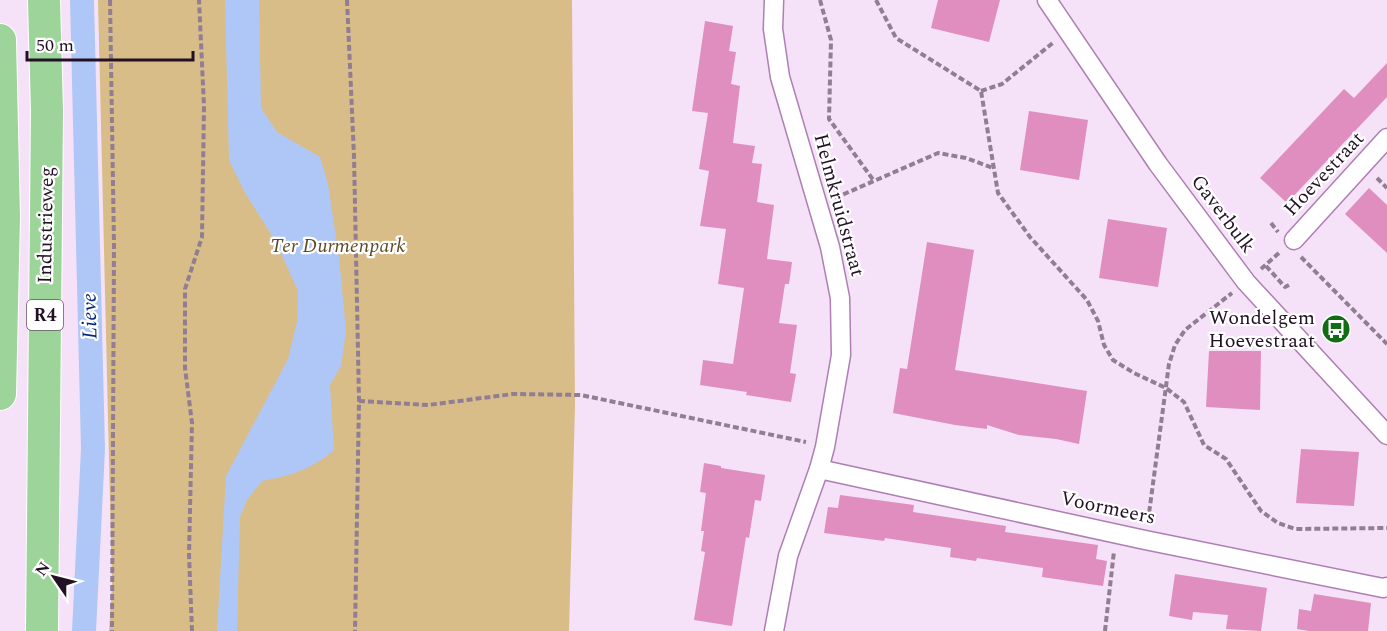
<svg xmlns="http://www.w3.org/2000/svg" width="1387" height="631" font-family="Spectral,serif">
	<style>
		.green { fill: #d8bd89 }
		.water { fill: #afc7f6 }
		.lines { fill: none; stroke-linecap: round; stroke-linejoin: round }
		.canal { stroke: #afc7f6; stroke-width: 24 }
		.building { fill: #e08dc0 }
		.minor-casing { stroke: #ae7fb3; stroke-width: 21 }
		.trunk-casing { stroke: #fff; stroke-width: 34 }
		.path { stroke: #917e93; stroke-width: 4; stroke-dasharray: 6 3; stroke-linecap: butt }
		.minor { stroke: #fff; stroke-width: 18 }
		.trunk { stroke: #9cd49a; stroke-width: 32 }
		.labels { text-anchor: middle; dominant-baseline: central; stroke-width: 4.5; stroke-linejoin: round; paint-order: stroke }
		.shield { fill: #fff; stroke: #645866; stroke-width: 1.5 }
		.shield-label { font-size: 18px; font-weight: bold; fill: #221024 }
		.street-label { font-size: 20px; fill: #221024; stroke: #fff }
		.park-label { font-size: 20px; font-style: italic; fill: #5e4b26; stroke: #fff }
		.poi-label { font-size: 20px; fill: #221024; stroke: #fff; text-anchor: end }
		.water-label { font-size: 21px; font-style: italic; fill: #03267b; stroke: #fff }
	</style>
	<rect width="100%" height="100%" fill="#f6e2f8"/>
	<path class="green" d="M 98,0 L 572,0 L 575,406 L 569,631 L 109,631 L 112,585 Z"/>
	<path class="water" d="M 225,0 L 259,0 L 261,108 L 277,132 L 320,157 L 328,184 L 339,257 L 346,331 L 341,366 L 330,385 L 334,450 C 313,469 289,476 262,481 L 247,500 L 240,517 L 237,631 L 217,631 L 226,476 L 288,359 L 297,322 L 298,291 L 276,242 L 244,191 L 229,160 Z"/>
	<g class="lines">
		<path class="canal" d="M 82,0 L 93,449 L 84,631"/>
	</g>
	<g class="building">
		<path d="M 938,0 L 1000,0 L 989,42 L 931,28 Z"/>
		<path d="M 705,21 L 733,26 L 729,51 L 736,52 L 731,84 L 740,86 L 733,143 L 755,146 L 752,163 L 762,164 L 757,202 L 774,205 L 767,259 L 792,262 L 789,284 L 785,284 L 779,323 L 797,325 L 790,373 L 796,374 L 791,402 L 746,395 L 747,392 L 700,385 L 703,360 L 733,364 L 744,288 L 718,284 L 726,229 L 700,226 L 709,171 L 699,169 L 708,113 L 692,111 Z"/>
		<path d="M 1387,63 L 1387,97 L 1287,203 L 1260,178 L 1344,89 L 1354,98 Z"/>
		<path d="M 1029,111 L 1088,120 L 1079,180 L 1020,170 Z"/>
		<path d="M 1369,188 L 1387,205 L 1387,253 L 1345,214 Z"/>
		<path d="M 1108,219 L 1167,228 L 1158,287 L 1099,278 Z"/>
		<path d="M 927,242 L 974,250 L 955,370 L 1087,391 L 1079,444 L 1056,439 L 1019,435 L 987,425 L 987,429 L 955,425 L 893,413 L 900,368 L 907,369 Z"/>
		<path d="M 1209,351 L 1261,351 L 1260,410 L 1206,407 Z"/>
		<path d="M 1301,449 L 1359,452 L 1354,506 L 1296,503 Z"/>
		<path d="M 704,463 L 721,466 L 721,468 L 765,475 L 761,501 L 755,500 L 749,538 L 746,537 L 732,626 L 694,620 L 705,552 L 701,551 L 704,531 L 701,531 L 706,493 L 700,492 Z"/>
		<path d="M 840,495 L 914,505 L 913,512 L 1006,526 L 1005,532 L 1098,545 L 1096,559 L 1107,561 L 1103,586 L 1042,577 L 1043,568 L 977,558 L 976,561 L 950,557 L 951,548 L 885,538 L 884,541 L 824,533 L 828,507 L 838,508 Z"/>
		<path d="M 1175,574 L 1267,588 L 1261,631 L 1226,629 L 1228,615 L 1193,612 L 1192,620 L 1169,616 Z"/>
		<path d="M 1314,594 L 1371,603 L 1368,631 L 1309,631 L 1297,629 L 1299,609 L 1311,611 Z"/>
	</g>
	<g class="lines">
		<g class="minor-casing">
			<g id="minor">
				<path d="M 1047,0 L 1158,164 L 1246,282 L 1387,435"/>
				<path d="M 1294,240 L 1387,138"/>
				<path d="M 819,469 L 1145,540 L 1383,588 L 1387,587"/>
				<path d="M 774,631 L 788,556 L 819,469 L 825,447 L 841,355 L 840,298 L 830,247 L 780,77 L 773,29 L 774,0"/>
			</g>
		</g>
		<g class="trunk-casing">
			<g id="trunk">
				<path d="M 0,40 L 4,217 L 0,394"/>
				<path d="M 42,631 L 47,111 L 44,0"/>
			</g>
		</g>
		<g class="path">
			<path d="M 110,0 L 114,245 L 112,631"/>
			<path d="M 347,0 L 354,156 L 359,401 L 355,631"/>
			<path d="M 820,0 L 831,40 L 829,119 L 874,181"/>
			<path d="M 876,0 L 896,38 L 981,91 L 998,193 L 1030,237 L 1087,300 L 1098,321 L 1104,345 L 1113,360 L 1134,373 L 1166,388 L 1184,402 L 1204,445 L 1226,459 L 1261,511 L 1278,523 L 1295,529 L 1387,528"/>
			<path d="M 981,91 L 1002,84 L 1054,42"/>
			<path d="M 1377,178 L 1387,188"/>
			<path d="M 835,198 L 938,153 L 966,158 L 993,168"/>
			<path d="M 1271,223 L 1278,232"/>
			<path d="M 1301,257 L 1387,344"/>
			<path d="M 1266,266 L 1285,287 L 1289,285"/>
			<path d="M 1261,269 L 1280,252"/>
			<path d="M 359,401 L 428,405 L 513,394 L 581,395 L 806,442"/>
			<path d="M 1148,521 L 1169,364 L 1175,345 L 1185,330 L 1232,293"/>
			<path d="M 192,631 L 189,554 L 192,423 L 185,368 L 185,289 L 202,237 L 204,106 L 199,0"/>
			<path d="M 1105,631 L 1114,551"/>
		</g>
		<use href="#minor" class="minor"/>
		<use href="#trunk" class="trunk"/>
	</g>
	<defs>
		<g id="bus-disc" transform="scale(1.5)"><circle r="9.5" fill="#126c16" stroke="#fff"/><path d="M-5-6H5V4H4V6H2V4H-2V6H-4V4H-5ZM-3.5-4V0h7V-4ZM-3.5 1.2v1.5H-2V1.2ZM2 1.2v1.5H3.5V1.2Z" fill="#fff"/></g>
	</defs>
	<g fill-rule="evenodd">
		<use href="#bus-disc" x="1336" y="329"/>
	</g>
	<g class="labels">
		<rect class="shield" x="27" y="300" width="36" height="30" rx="4.5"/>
		<g class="shield-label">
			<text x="45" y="315">R4</text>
		</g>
		<g class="street-label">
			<text transform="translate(1324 174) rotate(-47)">Hoevestraat</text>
			<text transform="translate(839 205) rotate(75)">Helmkruidstraat</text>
			<text transform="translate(1223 214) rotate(53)">Gaverbulk</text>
			<text transform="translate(46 225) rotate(-89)">Industrieweg</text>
			<text transform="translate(1108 508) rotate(12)">Voormeers</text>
		</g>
		<g class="park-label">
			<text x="338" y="246">Ter Durmenpark</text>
		</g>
		<g class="poi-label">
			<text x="1315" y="318">Wondelgem<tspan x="1315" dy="23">Hoevestraat</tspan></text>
		</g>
		<g class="water-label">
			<text transform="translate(90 316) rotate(-91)">Lieve</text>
		</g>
	</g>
	<g transform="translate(54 577) rotate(305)" stroke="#ffffff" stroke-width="4.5" paint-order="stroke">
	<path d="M0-4.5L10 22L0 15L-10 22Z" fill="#221024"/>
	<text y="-9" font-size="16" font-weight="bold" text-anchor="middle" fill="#221024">N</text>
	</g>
	<path d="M27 51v9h166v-9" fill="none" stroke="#221024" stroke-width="3"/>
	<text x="36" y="51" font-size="18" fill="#221024" stroke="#ffffff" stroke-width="4.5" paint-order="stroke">50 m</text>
</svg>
